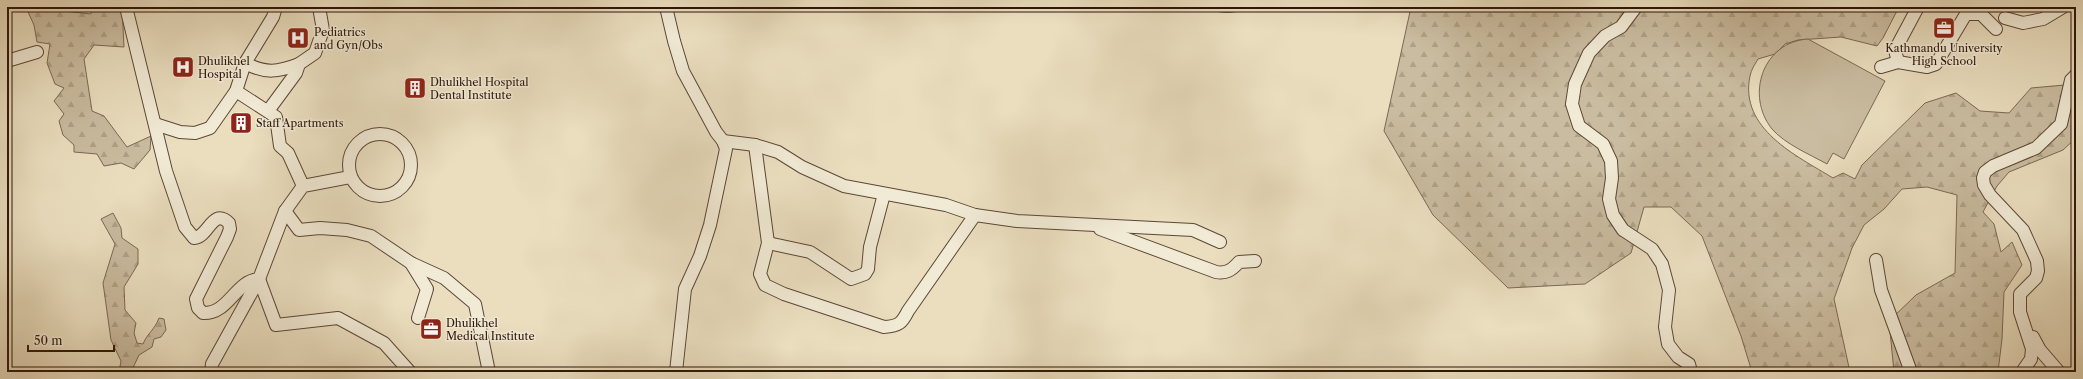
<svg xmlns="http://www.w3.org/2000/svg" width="2083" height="379" font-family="'Libre Caslon Text',serif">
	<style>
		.forest { fill: url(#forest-firs); stroke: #7c6855 }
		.pitch { fill: #cabca0; stroke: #7c6855 }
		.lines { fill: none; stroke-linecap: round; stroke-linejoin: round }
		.minor-casing { stroke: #5d4737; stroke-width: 14 }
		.minor { stroke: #f1ead5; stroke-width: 12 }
		.labels { text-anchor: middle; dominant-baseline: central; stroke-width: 3; stroke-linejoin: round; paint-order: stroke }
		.poi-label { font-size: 11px; fill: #2e150a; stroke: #f1ead5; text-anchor: start }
	</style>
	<defs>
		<pattern id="forest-firs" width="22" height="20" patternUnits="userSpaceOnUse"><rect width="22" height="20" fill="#cabca0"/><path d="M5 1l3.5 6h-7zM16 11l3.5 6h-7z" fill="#aea188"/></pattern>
	</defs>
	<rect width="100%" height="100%" fill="#eadebf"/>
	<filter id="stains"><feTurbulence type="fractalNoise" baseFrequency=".005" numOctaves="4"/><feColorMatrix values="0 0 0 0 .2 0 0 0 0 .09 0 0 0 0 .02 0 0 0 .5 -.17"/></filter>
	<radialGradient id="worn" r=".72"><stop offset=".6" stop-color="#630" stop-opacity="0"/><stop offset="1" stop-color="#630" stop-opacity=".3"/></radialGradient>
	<g class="forest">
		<path d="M 92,7 L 122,7 L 124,47 L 94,45 L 84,59 L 92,111 L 104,116 L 127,147 L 151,136 L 150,150 L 134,169 L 121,163 L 104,166 L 97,154 L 74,152 L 74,145 L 63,135 L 59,121 L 64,114 L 54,101 L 64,88 L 55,84 L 47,63 L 50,44 L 37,42 L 34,25 L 28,12 L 36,8 L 91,14 Z"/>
		<path d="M 1198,7 L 1250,7 C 1230,16 1218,12 1198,7 Z"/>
		<path d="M 1411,7 L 1899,7 L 1883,38 L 1877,46 L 1841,37 L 1798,40 L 1785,44 L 1775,54 L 1758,59 C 1755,64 1751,70 1750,76 C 1739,129 1797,156 1833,178 L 1843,173 L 1855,179 L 1862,165 L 1925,103 L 1956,93 L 1980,111 L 2009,113 L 2031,88 L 2076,84 L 2076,138 L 2063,150 L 2009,172 L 1997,186 L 1983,212 L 1994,224 L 2001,252 L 2012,242 L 2022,265 L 2004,292 L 2002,339 L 1998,372 L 1894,372 L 1889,321 L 1916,295 L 1955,273 L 1957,195 L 1927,187 L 1902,189 L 1884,209 L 1864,225 L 1852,248 L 1834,299 L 1850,372 L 1752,372 L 1741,336 L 1702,236 L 1671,207 L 1644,207 L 1631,253 L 1585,284 L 1508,288 L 1433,215 L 1384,131 Z"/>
		<path d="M 113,213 L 121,228 L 122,238 L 138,249 L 138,264 L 124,287 L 125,310 L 136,323 L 134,333 L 137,343 L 143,344 C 148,332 154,331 159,318 L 164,319 L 166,330 L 161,337 L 154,339 L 152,347 L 139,355 L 131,372 L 119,372 L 121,361 L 111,340 L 103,283 L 115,244 L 101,219 Z"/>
	</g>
	<path class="pitch" d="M 1808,39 L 1885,81 L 1844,159 L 1833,153 L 1827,164 C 1809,154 1785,144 1772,129 C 1745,95 1763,42 1808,39 Z"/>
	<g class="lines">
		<g class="minor-casing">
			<g id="minor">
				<path d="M 126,7 L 166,171 L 185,227 L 194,238 C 209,237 212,207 229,223 L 230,229 L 227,237 L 196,299 L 198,308 L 203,313 C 229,314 235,281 259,279 L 285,211 L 303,186 L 350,177"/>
				<path d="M 666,7 L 674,41 L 683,71 L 716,132 L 723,141 L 726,149 L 710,225 L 700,256 L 685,289 L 676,372"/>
				<path d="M 1636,7 L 1621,27 L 1605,36 L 1589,53 L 1575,84 L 1572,104 L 1579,126 L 1603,144 L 1611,161 L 1612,178 L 1609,199 L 1613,215 L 1623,230 L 1652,249 L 1662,264 L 1669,290 L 1665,327 L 1668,344 L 1678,357 L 1689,364 L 1691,372"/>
				<path d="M 2005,18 L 2023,23 L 2043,19 L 2063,7"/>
				<path d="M 7,61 L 37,52"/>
				<path d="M 1898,62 L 1895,50 L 1918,7"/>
				<path d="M 245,63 C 266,74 278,72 299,64"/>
				<path d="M 1881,67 L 1898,62 L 1927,67 L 1936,64 L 1966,14 L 1981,14 L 1996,29"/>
				<path d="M 236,91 L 276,117 L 280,146 L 288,153 L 303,186"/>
				<path d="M 268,111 L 296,73 L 299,64 L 315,53 L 323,30 L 319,7"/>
				<path d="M 155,124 L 180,132 L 195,133 L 210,128 L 236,91 L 245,63 L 273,17 L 276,7"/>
				<circle cx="380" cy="165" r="31"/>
				<path d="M 723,141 L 755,145 L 778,152 L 802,167 L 844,186 L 946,205 L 975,215 L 1017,221 L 1193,230 L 1220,242"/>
				<path d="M 755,145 L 768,243 L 760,274 L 765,285 L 784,294 L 884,327 C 899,326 902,323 908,311 L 975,215"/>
				<path d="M 285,211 L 299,230 L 320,228 L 347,230 L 371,236 L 411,263 L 444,278 L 475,304 L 489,372"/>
				<path d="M 1100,229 L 1216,272 C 1226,274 1232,270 1239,262 L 1255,261"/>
				<path d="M 768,243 L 810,252 L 851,279 L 865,274 L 868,269 L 870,247 L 884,194"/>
				<path d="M 1876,260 L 1881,290 L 1911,372"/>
				<path d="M 411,263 L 427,289 L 418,318"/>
				<path d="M 259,279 L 276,325 L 338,318 L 384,343 L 410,372"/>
				<path d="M 2033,337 L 2040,350 L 2059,372"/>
				<path d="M 7,372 L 8,372"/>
				<path d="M 211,372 L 212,364 L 259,279"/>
				<path d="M 2022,372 L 2031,359 L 2032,349 L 2020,312 L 2020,294 L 2036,278 L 2038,271 L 2037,261 L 2023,230 L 1990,195 L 1984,185 L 1983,178 L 1985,172 L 1993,166 L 2036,148 L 2061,124 L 2071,80 L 2076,75"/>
			</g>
		</g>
		<use href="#minor" class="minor"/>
	</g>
	<defs>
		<g id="office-square" transform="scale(1.15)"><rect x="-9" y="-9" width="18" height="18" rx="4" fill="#8f2418" stroke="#f1ead5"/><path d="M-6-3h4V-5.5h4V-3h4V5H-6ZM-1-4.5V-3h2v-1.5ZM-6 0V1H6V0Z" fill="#fff"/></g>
		<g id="hospital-square" transform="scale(1.15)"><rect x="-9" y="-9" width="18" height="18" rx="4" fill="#8f2418" stroke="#f1ead5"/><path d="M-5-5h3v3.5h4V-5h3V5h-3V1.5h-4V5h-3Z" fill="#fff"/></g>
		<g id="building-square" transform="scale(1.15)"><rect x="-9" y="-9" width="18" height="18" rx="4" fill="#8f2418" stroke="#f1ead5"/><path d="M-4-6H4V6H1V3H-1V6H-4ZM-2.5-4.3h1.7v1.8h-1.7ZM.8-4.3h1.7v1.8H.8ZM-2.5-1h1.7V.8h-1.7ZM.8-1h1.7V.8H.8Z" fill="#fff"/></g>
	</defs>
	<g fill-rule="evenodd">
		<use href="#office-square" x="1944" y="28"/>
		<use href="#hospital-square" x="298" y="38"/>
		<use href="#hospital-square" x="183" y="67"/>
		<use href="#building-square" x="415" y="88"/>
		<use href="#building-square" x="241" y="123"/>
		<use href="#office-square" x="431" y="329"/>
	</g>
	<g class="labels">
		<g class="poi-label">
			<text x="314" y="32">Pediatrics<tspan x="314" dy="13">and Gyn/Obs</tspan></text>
			<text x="1944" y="48" text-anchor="middle">Kathmandu University<tspan x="1944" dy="13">High School</tspan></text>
			<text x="198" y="61">Dhulikhel<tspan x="198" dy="13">Hospital</tspan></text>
			<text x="430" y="82">Dhulikhel Hospital<tspan x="430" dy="13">Dental Institute</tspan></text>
			<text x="256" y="123">Staff Apartments</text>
			<text x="446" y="323">Dhulikhel<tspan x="446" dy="13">Medical Institute</tspan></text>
		</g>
	</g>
	<rect width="2083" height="379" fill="none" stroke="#eadebf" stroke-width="24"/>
	<rect x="8" y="8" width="2067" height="363" fill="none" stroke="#2e150a" stroke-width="2"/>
	<rect x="12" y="12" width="2059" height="355" fill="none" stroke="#2e150a"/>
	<path d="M28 345v6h86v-6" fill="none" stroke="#2e150a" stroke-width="2"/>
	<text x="34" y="345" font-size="12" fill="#2e150a" stroke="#f1ead5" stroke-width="3" paint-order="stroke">50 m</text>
	<rect width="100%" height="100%" filter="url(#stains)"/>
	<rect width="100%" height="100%" fill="url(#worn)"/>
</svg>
